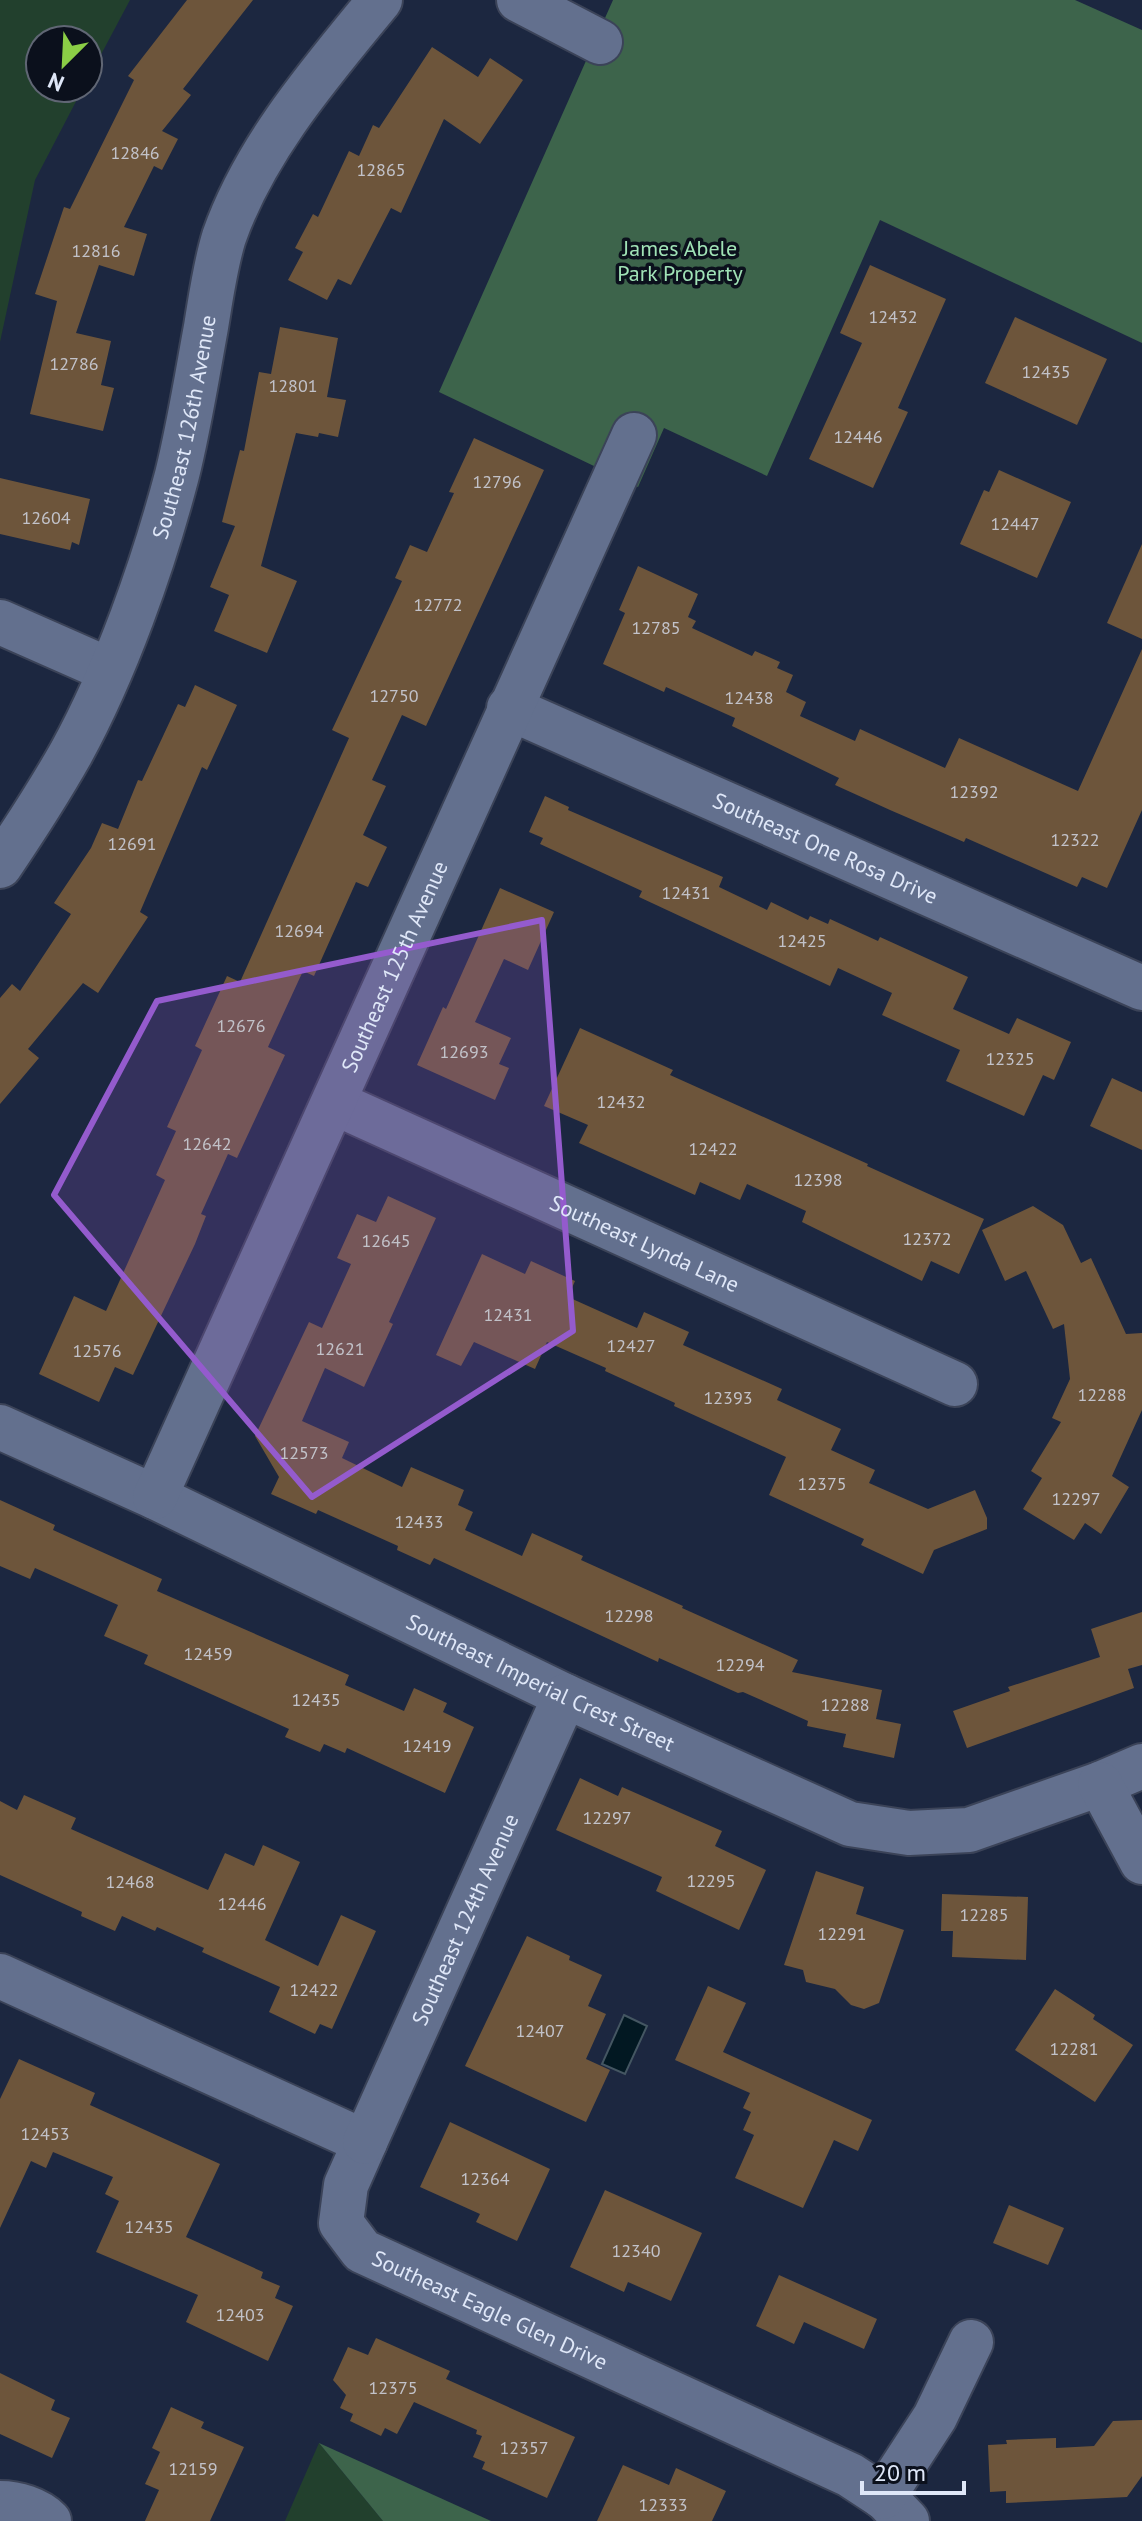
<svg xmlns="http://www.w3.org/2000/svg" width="1142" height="2521" font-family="'PT Sans',sans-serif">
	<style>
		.green { fill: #22402d }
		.forest { fill: #3d644b }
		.water { fill: #021822; stroke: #445662; stroke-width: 2 }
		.building { fill: #6d553b }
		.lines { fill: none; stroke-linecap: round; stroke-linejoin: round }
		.minor-casing { stroke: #3b4358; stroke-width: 48 }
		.minor { stroke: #63708e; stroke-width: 44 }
		.marked { fill: #945bcd; fill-opacity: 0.2; stroke: #945bcd; stroke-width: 6; stroke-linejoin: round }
		.labels { text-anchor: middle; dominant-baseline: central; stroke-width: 7; stroke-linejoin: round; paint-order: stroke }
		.number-label { font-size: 18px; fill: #c2c2c9 }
		.park-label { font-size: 22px; fill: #a0e2b6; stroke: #0b101c }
		.street-label { font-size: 22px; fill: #dfe7f8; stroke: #0b101c }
	</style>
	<rect width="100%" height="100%" fill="#1c2740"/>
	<g class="green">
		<path d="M 0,0 L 130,0 L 88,79 L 88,40 L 40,40 L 40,88 L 83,88 L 35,180 L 0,342 Z"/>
		<path d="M 319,2443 L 383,2521 L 285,2521 Z"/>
	</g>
	<g class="forest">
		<path d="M 613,0 L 1075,0 L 1142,30 L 1142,343 L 880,220 L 767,476 L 664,428 L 638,487 L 439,392 Z"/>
		<path d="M 319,2443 L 491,2521 L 383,2521 Z"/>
	</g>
	<path class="water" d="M 624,2015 L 647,2026 L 625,2074 L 602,2064 Z"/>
	<g class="building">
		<path d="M 187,0 L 253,0 L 183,89 L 191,95 L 162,131 L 178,139 L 162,170 L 154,166 L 124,227 L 147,234 L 134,276 L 99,265 L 76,333 L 111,341 L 101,385 L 114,388 L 103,431 L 30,414 L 57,301 L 35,294 L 64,207 L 70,209 L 134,80 L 128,76 Z"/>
		<path d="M 432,47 L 478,77 L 490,58 L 523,80 L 480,144 L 444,119 L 401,213 L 391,208 L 351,285 L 338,279 L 327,300 L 288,280 L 303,252 L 295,248 L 313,214 L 318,217 L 349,151 L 359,156 L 373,125 L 379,128 Z"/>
		<path d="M 870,265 L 946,299 L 898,408 L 908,412 L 873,488 L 809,459 L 862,343 L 840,333 Z"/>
		<path d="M 1015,317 L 1107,359 L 1077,425 L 985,383 Z"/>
		<path d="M 280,327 L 338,338 L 327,397 L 346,400 L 338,437 L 319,433 L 318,437 L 296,433 L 261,566 L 297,581 L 267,653 L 214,631 L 229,595 L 210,587 L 235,526 L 222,522 L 240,450 L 244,451 L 259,372 L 271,374 Z"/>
		<path d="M 474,438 L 544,470 L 426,726 L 402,715 L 372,780 L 386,786 L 363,835 L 387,847 L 368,887 L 356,882 L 314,976 L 303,971 L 268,1047 L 285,1055 L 237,1158 L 228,1154 L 201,1214 L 206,1216 L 195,1244 L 133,1375 L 115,1367 L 99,1402 L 39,1374 L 74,1296 L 106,1311 L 165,1180 L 156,1175 L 176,1131 L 167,1127 L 202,1050 L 195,1046 L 227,976 L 240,982 L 349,738 L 332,730 L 402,581 L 395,578 L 410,545 L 427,552 L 454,493 L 449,492 Z"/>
		<path d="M 999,470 L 1071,502 L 1037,578 L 960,544 L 984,490 L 989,492 Z"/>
		<path d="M 0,478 L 90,499 L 79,545 L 72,542 L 70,550 L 0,534 Z"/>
		<path d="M 1142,544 L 1142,639 L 1107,623 Z"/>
		<path d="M 638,566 L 698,594 L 688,617 L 696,621 L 692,628 L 752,656 L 755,651 L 780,662 L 777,668 L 793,675 L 786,692 L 806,702 L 800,716 L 855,741 L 860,729 L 945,768 L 959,738 L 1078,791 L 1142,649 L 1142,810 L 1107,888 L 1082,877 L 1077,887 L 966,838 L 964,842 L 890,810 L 835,785 L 839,778 L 732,726 L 735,718 L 666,687 L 664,692 L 603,664 L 625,613 L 619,610 Z"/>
		<path d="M 195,685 L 237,705 L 207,770 L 202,767 L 140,912 L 148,917 L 98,993 L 83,983 L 28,1049 L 39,1058 L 0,1104 L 0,998 L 12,984 L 20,991 L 71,914 L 54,903 L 91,848 L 102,823 L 118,829 L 138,780 L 142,781 L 178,704 L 185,707 Z"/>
		<path d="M 545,796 L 569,807 L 568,810 L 723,877 L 719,887 L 767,910 L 771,902 L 808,920 L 810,916 L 828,924 L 830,919 L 878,941 L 880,937 L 968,977 L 953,1009 L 1009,1034 L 1017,1018 L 1071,1042 L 1054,1080 L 1043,1075 L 1024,1116 L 946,1081 L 960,1050 L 882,1015 L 892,993 L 838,968 L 830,986 L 639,897 L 642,891 L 540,844 L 543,838 L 529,832 Z"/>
		<path d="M 500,888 L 554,912 L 528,970 L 504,959 L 475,1022 L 511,1038 L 499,1064 L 509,1068 L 495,1100 L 417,1065 L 443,1007 L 446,1009 Z"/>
		<path d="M 580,1028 L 673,1070 L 670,1075 L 868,1164 L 867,1166 L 984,1219 L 959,1274 L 931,1261 L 922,1281 L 802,1222 L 806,1211 L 747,1184 L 740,1200 L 700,1182 L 695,1195 L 579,1143 L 588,1125 L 544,1106 Z"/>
		<path d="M 1112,1078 L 1142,1092 L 1142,1150 L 1090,1126 Z"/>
		<path d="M 388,1196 L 436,1218 L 389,1322 L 393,1324 L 364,1387 L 325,1368 L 302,1421 L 349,1442 L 342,1458 L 402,1487 L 411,1467 L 464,1490 L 458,1505 L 473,1512 L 465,1530 L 522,1556 L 532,1533 L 583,1556 L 581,1560 L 683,1606 L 682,1608 L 798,1660 L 792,1672 L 882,1690 L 876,1719 L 901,1724 L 894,1758 L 843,1747 L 846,1734 L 807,1726 L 808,1721 L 743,1692 L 738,1693 L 659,1658 L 658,1662 L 434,1558 L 430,1565 L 397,1550 L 398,1546 L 318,1510 L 316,1514 L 271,1494 L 279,1477 L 255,1436 L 309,1322 L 322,1328 L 351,1264 L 337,1258 L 357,1214 L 376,1222 Z"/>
		<path d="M 1033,1206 L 1063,1225 L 1081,1263 L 1091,1258 L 1126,1334 L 1142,1333 L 1142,1410 L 1112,1476 L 1129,1487 L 1101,1534 L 1085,1523 L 1074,1540 L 1023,1509 L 1042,1478 L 1031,1471 L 1061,1422 L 1052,1418 L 1070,1379 L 1064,1324 L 1053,1329 L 1026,1271 L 1005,1281 L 982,1230 Z"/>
		<path d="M 482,1254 L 525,1274 L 531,1261 L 575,1281 L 568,1297 L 637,1328 L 644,1312 L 689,1332 L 683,1345 L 782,1389 L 777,1400 L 841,1429 L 831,1450 L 875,1470 L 869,1483 L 928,1509 L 975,1490 L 987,1518 L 987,1529 L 934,1550 L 923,1574 L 861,1545 L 864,1539 L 769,1495 L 786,1457 L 674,1406 L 675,1403 L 605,1371 L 606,1368 L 547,1342 L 535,1369 L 474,1342 L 461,1366 L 436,1355 Z"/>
		<path d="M 0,1500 L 55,1525 L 53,1530 L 162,1579 L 157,1591 L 349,1675 L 345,1685 L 404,1711 L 414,1688 L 447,1703 L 443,1712 L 474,1727 L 445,1793 L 347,1748 L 345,1753 L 324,1744 L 320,1752 L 285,1737 L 289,1729 L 144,1664 L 148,1655 L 104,1636 L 118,1605 L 35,1568 L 30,1579 L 0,1566 Z"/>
		<path d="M 1142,1612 L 1142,1665 L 1128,1669 L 1134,1688 L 967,1748 L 953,1711 L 1010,1691 L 1008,1687 L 1100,1657 L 1091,1629 Z"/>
		<path d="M 580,1778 L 618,1796 L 622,1787 L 722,1831 L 715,1846 L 766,1870 L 739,1930 L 656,1891 L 662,1877 L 556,1830 Z"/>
		<path d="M 24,1795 L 76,1818 L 71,1829 L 208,1890 L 225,1853 L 254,1866 L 263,1845 L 300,1862 L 265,1940 L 318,1966 L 341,1915 L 376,1931 L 332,2029 L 320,2024 L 315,2034 L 269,2012 L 280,1987 L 202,1952 L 204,1948 L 157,1927 L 155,1931 L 122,1916 L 115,1931 L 81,1916 L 82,1912 L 0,1875 L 0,1801 L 17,1810 Z"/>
		<path d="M 816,1871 L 864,1887 L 856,1914 L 904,1930 L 879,2003 L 864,2009 L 851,2005 L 835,1989 L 806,1982 L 803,1970 L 784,1965 Z"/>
		<path d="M 942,1894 L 1028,1897 L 1026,1960 L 952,1957 L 953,1931 L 941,1931 Z"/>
		<path d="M 527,1936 L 570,1956 L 569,1960 L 602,1975 L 588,2006 L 606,2014 L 586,2059 L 610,2070 L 586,2122 L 465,2066 Z"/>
		<path d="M 708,1986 L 746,2003 L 723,2052 L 872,2120 L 858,2151 L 834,2140 L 803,2208 L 735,2178 L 754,2135 L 743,2130 L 751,2112 L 743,2108 L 750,2093 L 675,2060 Z"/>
		<path d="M 1055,1989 L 1095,2015 L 1093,2019 L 1133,2045 L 1095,2102 L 1015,2050 Z"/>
		<path d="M 19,2059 L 95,2093 L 90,2105 L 220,2164 L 186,2237 L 263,2272 L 261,2278 L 280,2286 L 275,2298 L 293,2306 L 268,2361 L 186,2322 L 198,2295 L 96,2252 L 119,2201 L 105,2194 L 113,2177 L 53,2152 L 46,2168 L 31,2161 L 0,2228 L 0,2099 Z"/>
		<path d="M 450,2122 L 550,2169 L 517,2241 L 476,2222 L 480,2214 L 420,2187 Z"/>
		<path d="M 605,2190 L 702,2233 L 671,2301 L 628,2282 L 624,2292 L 570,2267 Z"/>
		<path d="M 1009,2205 L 1064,2228 L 1048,2265 L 993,2243 Z"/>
		<path d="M 779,2275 L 877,2319 L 864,2349 L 804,2322 L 794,2344 L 756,2326 Z"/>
		<path d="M 376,2338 L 450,2371 L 446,2379 L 575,2437 L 547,2498 L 482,2469 L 485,2462 L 473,2457 L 482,2436 L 476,2434 L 477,2430 L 414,2402 L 397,2434 L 385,2428 L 381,2436 L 350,2421 L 353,2414 L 340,2408 L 346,2395 L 333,2380 L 348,2347 L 368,2355 Z"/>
		<path d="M 0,2373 L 55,2400 L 51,2410 L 70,2418 L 52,2458 L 0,2434 Z"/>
		<path d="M 171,2407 L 204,2422 L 201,2428 L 244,2447 L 210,2521 L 145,2521 L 159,2490 L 145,2484 L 160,2452 L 152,2448 Z"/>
		<path d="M 1142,2420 L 1142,2476 L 1127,2497 L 1006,2503 L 1006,2491 L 990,2492 L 988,2445 L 1007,2444 L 1006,2440 L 1056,2438 L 1056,2448 L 1094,2446 L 1113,2421 Z"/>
		<path d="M 623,2465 L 669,2485 L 676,2468 L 726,2491 L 712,2521 L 597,2521 Z"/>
	</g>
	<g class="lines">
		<g class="minor-casing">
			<g id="minor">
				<path d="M 519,0 L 600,42"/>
				<path d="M 0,622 L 109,670"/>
				<path id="s1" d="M 509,708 L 1142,988"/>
				<path id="s2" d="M 0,866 C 25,829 49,792 71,753 C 116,671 153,566 177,475 C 189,427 197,376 206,327 C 211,297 215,266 224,237 C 255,148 321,72 380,0"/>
				<path id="s3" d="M 335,1103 L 955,1384"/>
				<path id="s4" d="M 0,1427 L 155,1497 L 565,1696 L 850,1824 L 909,1833 L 969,1830 L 1100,1784 L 1142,1766"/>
				<path id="s5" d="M 155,1497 C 317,1144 472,788 634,435"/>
				<path d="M 1100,1784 L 1142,1862"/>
				<path id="s6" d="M 0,1976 L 365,2142 L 346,2185 L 341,2223 L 362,2251 L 850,2475 L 885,2498 L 907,2521"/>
				<path id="s7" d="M 365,2142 L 565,1696"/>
				<path d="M 883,2497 L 935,2417 L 971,2342"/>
				<path d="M 0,2503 C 17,2503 37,2509 49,2521"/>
			</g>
		</g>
		<use href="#minor" class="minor"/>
	</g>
	<path class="marked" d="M 542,920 L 573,1331 L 312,1497 L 54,1195 L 157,1001 Z"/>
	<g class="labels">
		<g class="number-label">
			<text x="135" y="152">12846</text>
			<text x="381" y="169">12865</text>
			<text x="96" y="250">12816</text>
			<text x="893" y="316">12432</text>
			<text x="74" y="363">12786</text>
			<text x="1046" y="371">12435</text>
			<text x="293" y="385">12801</text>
			<text x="858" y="436">12446</text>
			<text x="497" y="481">12796</text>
			<text x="46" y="517">12604</text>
			<text x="1015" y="523">12447</text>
			<text x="438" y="604">12772</text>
			<text x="656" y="627">12785</text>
			<text x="394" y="695">12750</text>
			<text x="749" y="697">12438</text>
			<text x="974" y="791">12392</text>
			<text x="1075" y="839">12322</text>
			<text x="132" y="843">12691</text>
			<text x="686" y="892">12431</text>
			<text x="299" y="930">12694</text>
			<text x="802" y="940">12425</text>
			<text x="241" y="1025">12676</text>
			<text x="464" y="1051">12693</text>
			<text x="1010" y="1058">12325</text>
			<text x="621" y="1101">12432</text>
			<text x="207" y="1143">12642</text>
			<text x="713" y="1148">12422</text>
			<text x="818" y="1179">12398</text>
			<text x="927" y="1238">12372</text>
			<text x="386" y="1240">12645</text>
			<text x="508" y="1314">12431</text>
			<text x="631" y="1345">12427</text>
			<text x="340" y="1348">12621</text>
			<text x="97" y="1350">12576</text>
			<text x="1102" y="1394">12288</text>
			<text x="728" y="1397">12393</text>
			<text x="304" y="1452">12573</text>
			<text x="822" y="1483">12375</text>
			<text x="1076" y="1498">12297</text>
			<text x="419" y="1521">12433</text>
			<text x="629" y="1615">12298</text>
			<text x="208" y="1653">12459</text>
			<text x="740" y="1664">12294</text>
			<text x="316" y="1699">12435</text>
			<text x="845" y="1704">12288</text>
			<text x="427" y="1745">12419</text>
			<text x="607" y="1817">12297</text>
			<text x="711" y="1880">12295</text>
			<text x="130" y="1881">12468</text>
			<text x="242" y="1903">12446</text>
			<text x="984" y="1914">12285</text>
			<text x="842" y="1933">12291</text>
			<text x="314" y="1989">12422</text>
			<text x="540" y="2030">12407</text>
			<text x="1074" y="2048">12281</text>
			<text x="45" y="2133">12453</text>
			<text x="485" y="2178">12364</text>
			<text x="149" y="2226">12435</text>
			<text x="636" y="2250">12340</text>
			<text x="240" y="2314">12403</text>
			<text x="393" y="2387">12375</text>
			<text x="524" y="2447">12357</text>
			<text x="193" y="2468">12159</text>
			<text x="663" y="2504">12333</text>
		</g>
		<g class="park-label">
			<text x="680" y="248">James Abele<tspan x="680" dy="25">Park Property</tspan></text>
		</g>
		<g class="street-label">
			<text stroke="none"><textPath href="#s2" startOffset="480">Southeast 126th Avenue</textPath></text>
			<text stroke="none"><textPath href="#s1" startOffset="346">Southeast One Rosa Drive</textPath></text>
			<text stroke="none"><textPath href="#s5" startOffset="582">Southeast 125th Avenue</textPath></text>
			<text stroke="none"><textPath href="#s3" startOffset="340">Southeast Lynda Lane</textPath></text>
			<text stroke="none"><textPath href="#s4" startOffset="598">Southeast Imperial Crest Street</textPath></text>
			<text stroke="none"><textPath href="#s7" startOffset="244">Southeast 124th Avenue</textPath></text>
			<text stroke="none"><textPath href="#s6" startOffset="662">Southeast Eagle Glen Drive</textPath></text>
		</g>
	</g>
	<g transform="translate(64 64) rotate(204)"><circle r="38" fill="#0b101c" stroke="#606674" stroke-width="2"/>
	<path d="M0-6L14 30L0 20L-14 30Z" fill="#8bce46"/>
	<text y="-12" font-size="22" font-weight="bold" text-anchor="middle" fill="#dfe7f8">N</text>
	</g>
	<path d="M862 2481v12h102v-12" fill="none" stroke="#dfe7f8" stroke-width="4"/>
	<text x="874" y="2481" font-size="24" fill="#dfe7f8" stroke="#0b101c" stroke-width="6" paint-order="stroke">20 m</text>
</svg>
